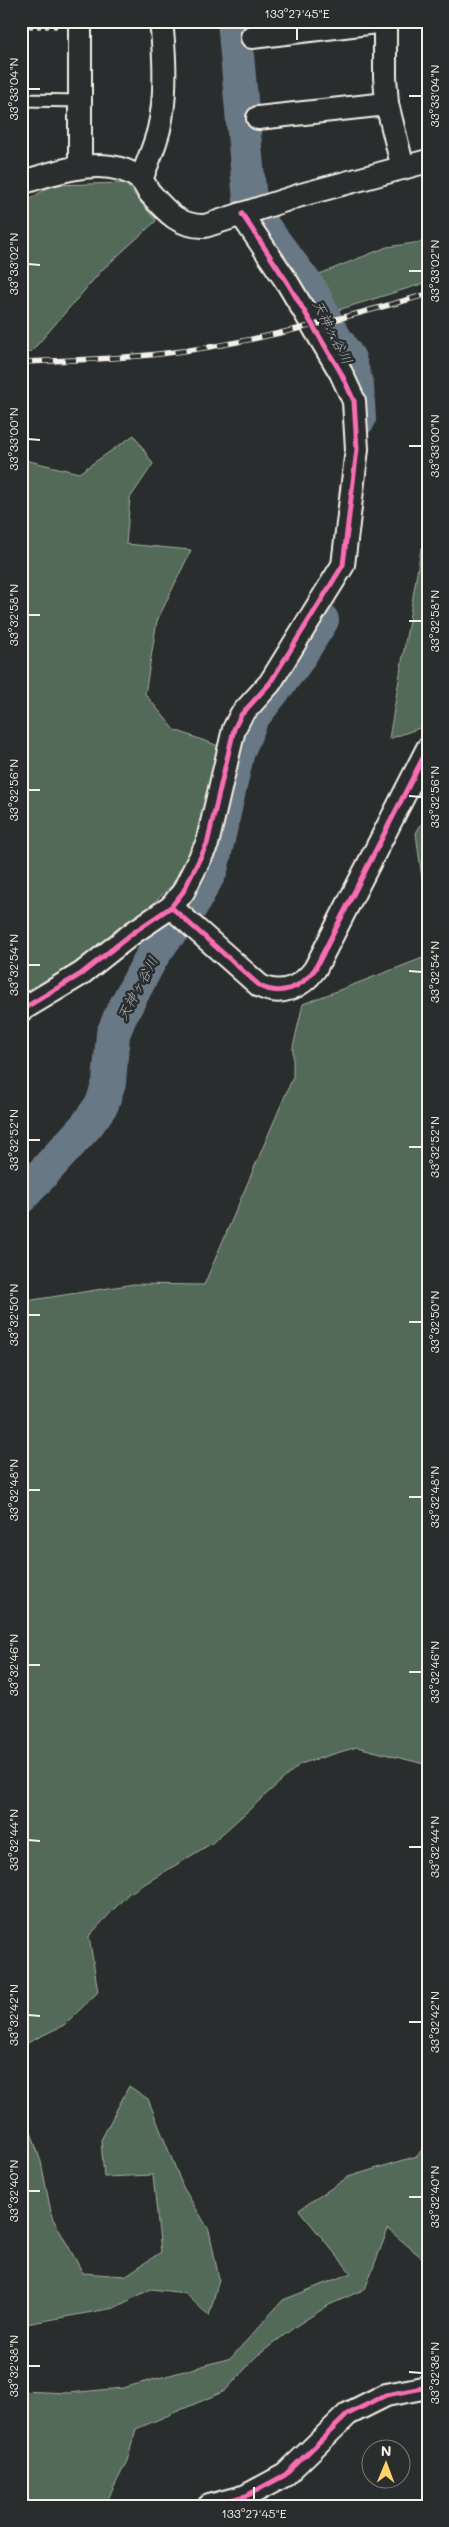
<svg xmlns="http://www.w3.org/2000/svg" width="449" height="2527" font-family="Mali,'Klee One',sans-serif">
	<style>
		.green { fill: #526b58; stroke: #a3aea0 }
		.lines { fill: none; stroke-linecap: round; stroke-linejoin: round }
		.river { stroke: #677884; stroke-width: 34 }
		.lane-casing { stroke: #f4f1e8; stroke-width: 15 }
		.street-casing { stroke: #f4f1e8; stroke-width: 26 }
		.path { stroke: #f4f1e8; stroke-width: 3; stroke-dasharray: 4 4; stroke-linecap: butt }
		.lane { stroke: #2a2d2e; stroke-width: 11 }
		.street { stroke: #2a2d2e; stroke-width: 22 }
		.rail-casing { stroke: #f4f1e8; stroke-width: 5.5 }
		.rail { stroke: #2a2d2e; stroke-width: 4; stroke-dasharray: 11; stroke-linecap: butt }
		.cycleway-casing { stroke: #2a2d2e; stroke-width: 8 }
		.cycleway { stroke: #f96db3; stroke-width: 5 }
		.ticks { fill: none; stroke: #f4f1e8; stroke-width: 2 }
		.labels { text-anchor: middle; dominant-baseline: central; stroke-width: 5; stroke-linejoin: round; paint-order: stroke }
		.water-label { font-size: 14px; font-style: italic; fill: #aeb4b6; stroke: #2a2d2e }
		.neatline { fill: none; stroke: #f4f1e8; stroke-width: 2 }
		.ticks-label { font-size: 12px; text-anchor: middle; fill: #f4f1e8 }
	</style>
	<rect width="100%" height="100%" fill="#2a2d2e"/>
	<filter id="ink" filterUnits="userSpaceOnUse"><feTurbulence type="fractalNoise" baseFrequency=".02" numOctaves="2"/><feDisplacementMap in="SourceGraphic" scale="10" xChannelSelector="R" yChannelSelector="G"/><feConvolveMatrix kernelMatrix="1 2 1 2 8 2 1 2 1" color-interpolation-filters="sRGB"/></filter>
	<g filter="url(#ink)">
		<g class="green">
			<path d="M 125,183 L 156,221 L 102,270 L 31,352 L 21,353 L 21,220 L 27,201 L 52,185 Z"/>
			<path d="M 428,241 L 428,282 L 335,311 L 317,275 L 387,247 Z"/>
			<path d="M 134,435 L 153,464 L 130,498 L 126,544 L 191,550 L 157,621 L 145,694 L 175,730 L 224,748 L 188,870 L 119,936 L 21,995 L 21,459 L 79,473 Z"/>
			<path d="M 428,542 L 428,725 L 389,739 L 421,549 Z"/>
			<path d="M 428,812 L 428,889 L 422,879 L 416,833 Z"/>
			<path d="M 428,956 L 428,1765 L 357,1747 L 300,1764 L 212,1843 L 128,1894 L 89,1936 L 98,1992 L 64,2025 L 21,2046 L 21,1309 L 26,1301 L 134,1284 L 204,1285 L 293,1077 L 293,1047 L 303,1004 Z"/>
			<path d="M 129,2086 L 148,2099 L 183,2187 L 209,2230 L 219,2279 L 209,2316 L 185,2293 L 151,2289 L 114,2308 L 21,2325 L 21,2102 L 41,2162 L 52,2217 L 83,2273 L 125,2276 L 161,2252 L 153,2175 L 104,2177 L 101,2140 Z"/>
			<path d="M 428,2142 L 428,2263 L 388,2229 L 365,2289 L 329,2305 L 296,2326 L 257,2356 L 225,2391 L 136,2429 L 127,2461 L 107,2501 L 102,2506 L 21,2506 L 21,2391 L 68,2393 L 123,2388 L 231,2358 L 283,2300 L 351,2273 L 299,2210 L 348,2177 L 417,2156 Z"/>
		</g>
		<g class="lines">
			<g class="river">
				<path d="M 234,21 L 250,201 L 261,224 L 312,292 L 331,332 L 349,359 L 357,386 L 359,419"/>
				<path d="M 21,1197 L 87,1125 L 102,1104 L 109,1083 L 113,1034 L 120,1017 L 151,958 L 165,938 L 185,917 L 211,870 L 238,751 L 252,718 L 295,663 L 322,620"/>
			</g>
			<g class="lane-casing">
				<path id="lane" d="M 21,100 L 82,101"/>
			</g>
			<g class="street-casing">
				<g id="street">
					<path d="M 80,21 L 80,166"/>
					<path d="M 385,21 L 385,77 L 387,104 L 403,168"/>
					<path d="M 252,37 L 385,21"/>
					<path d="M 258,118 L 387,104"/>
					<path d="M 141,180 C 147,163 155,146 159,129 C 167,95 165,56 161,21"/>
					<path d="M 21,183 C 55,172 108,153 140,179 C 144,182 146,188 149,192 C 165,210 178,227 205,226 L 301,195 L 428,161"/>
					<path d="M 171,907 L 260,986 C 281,997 302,987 315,969 L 428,748"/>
					<path d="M 21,1010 L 81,974 L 134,932 L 171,907 L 183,892 L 207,844 L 234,729 L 241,715 L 270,683 L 343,565 L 357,449 L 354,401 L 341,373 L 287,282 L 241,214"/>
					<path d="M 209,2506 L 246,2496 L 285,2475 L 348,2414 L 386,2395 L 428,2387"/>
				</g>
			</g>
			<path class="path" d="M 21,27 L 61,27"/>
			<use href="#lane" class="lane"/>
			<use href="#street" class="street"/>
			<g class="rail-casing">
				<path id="rail" d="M 21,362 C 82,360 143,358 203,348 C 279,336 354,315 428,294"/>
			</g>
			<use href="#rail" class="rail"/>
			<g class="cycleway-casing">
				<g id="cycleway">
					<path d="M 171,907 L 260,986 C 281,997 302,987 315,969 L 428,748"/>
					<path d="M 21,1010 L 81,974 L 134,932 L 171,907 L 183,892 L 207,844 L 234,729 L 241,715 L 270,683 L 343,565 L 357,449 L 354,401 L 341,373 L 287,282 L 242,214"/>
					<path d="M 209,2506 L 246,2496 L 285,2475 L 348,2414 L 386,2395 L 428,2387"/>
				</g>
			</g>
			<use href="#cycleway" class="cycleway"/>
		</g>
	</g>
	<path class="ticks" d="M 297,40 L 297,28M 28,89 L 40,89M 409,96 L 422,96M 28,264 L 40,265M 409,271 L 422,271M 28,439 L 40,440M 409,446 L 422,446M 28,615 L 40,615M 409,621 L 422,621M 28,790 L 40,790M 409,796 L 422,797M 28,965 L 40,965M 409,971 L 422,972M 28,1140 L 40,1140M 409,1147 L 422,1147M 28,1315 L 40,1315M 409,1322 L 422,1322M 28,1490 L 40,1490M 409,1497 L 422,1497M 28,1665 L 40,1665M 409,1672 L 422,1672M 28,1840 L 40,1841M 409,1847 L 422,1847M 28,2015 L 40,2016M 409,2022 L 422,2022M 28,2191 L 40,2191M 409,2197 L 422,2197M 28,2366 L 40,2366M 409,2372 L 422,2373M 254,2500 L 254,2487"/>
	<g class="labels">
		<g class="water-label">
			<text transform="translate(333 332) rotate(63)">天神ヶ谷川</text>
			<text transform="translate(137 988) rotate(-62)">天神ヶ谷川</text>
		</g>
	</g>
	<rect width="449" height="2527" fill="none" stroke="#2a2d2e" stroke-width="55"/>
	<g transform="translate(386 2464) rotate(1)"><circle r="24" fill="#2a2d2e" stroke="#7b7b78"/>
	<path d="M0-4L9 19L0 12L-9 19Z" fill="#ffd166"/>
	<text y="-8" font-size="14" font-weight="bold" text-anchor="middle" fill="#f4f1e8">N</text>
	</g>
	<rect x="28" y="28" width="394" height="2472" class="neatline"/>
	<g class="ticks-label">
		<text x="297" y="18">133°27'45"E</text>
		<text transform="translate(14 89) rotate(-90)" y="4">33°33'04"N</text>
		<text transform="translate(435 96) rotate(-90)" y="4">33°33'04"N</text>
		<text transform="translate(14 264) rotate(-90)" y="4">33°33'02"N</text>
		<text transform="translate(435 271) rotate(-90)" y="4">33°33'02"N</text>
		<text transform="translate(14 439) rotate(-90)" y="4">33°33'00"N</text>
		<text transform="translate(435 446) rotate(-90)" y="4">33°33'00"N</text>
		<text transform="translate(14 615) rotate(-90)" y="4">33°32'58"N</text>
		<text transform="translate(435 621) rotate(-90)" y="4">33°32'58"N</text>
		<text transform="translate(14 790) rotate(-90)" y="4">33°32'56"N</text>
		<text transform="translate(435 797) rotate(-90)" y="4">33°32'56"N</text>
		<text transform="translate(14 965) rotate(-90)" y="4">33°32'54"N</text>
		<text transform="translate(435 972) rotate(-90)" y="4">33°32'54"N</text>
		<text transform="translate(14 1140) rotate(-90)" y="4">33°32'52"N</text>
		<text transform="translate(435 1147) rotate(-90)" y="4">33°32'52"N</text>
		<text transform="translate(14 1315) rotate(-90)" y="4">33°32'50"N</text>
		<text transform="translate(435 1322) rotate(-90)" y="4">33°32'50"N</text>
		<text transform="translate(14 1490) rotate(-90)" y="4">33°32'48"N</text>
		<text transform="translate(435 1497) rotate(-90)" y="4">33°32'48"N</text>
		<text transform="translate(14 1665) rotate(-90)" y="4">33°32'46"N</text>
		<text transform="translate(435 1672) rotate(-90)" y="4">33°32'46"N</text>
		<text transform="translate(14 1840) rotate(-90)" y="4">33°32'44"N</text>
		<text transform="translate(435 1847) rotate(-90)" y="4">33°32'44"N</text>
		<text transform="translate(14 2015) rotate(-90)" y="4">33°32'42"N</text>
		<text transform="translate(435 2022) rotate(-90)" y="4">33°32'42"N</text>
		<text transform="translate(14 2191) rotate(-90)" y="4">33°32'40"N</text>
		<text transform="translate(435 2197) rotate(-90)" y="4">33°32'40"N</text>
		<text transform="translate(14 2366) rotate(-90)" y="4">33°32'38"N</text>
		<text transform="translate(435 2373) rotate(-90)" y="4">33°32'38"N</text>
		<text x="254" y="2518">133°27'45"E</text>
	</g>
</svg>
